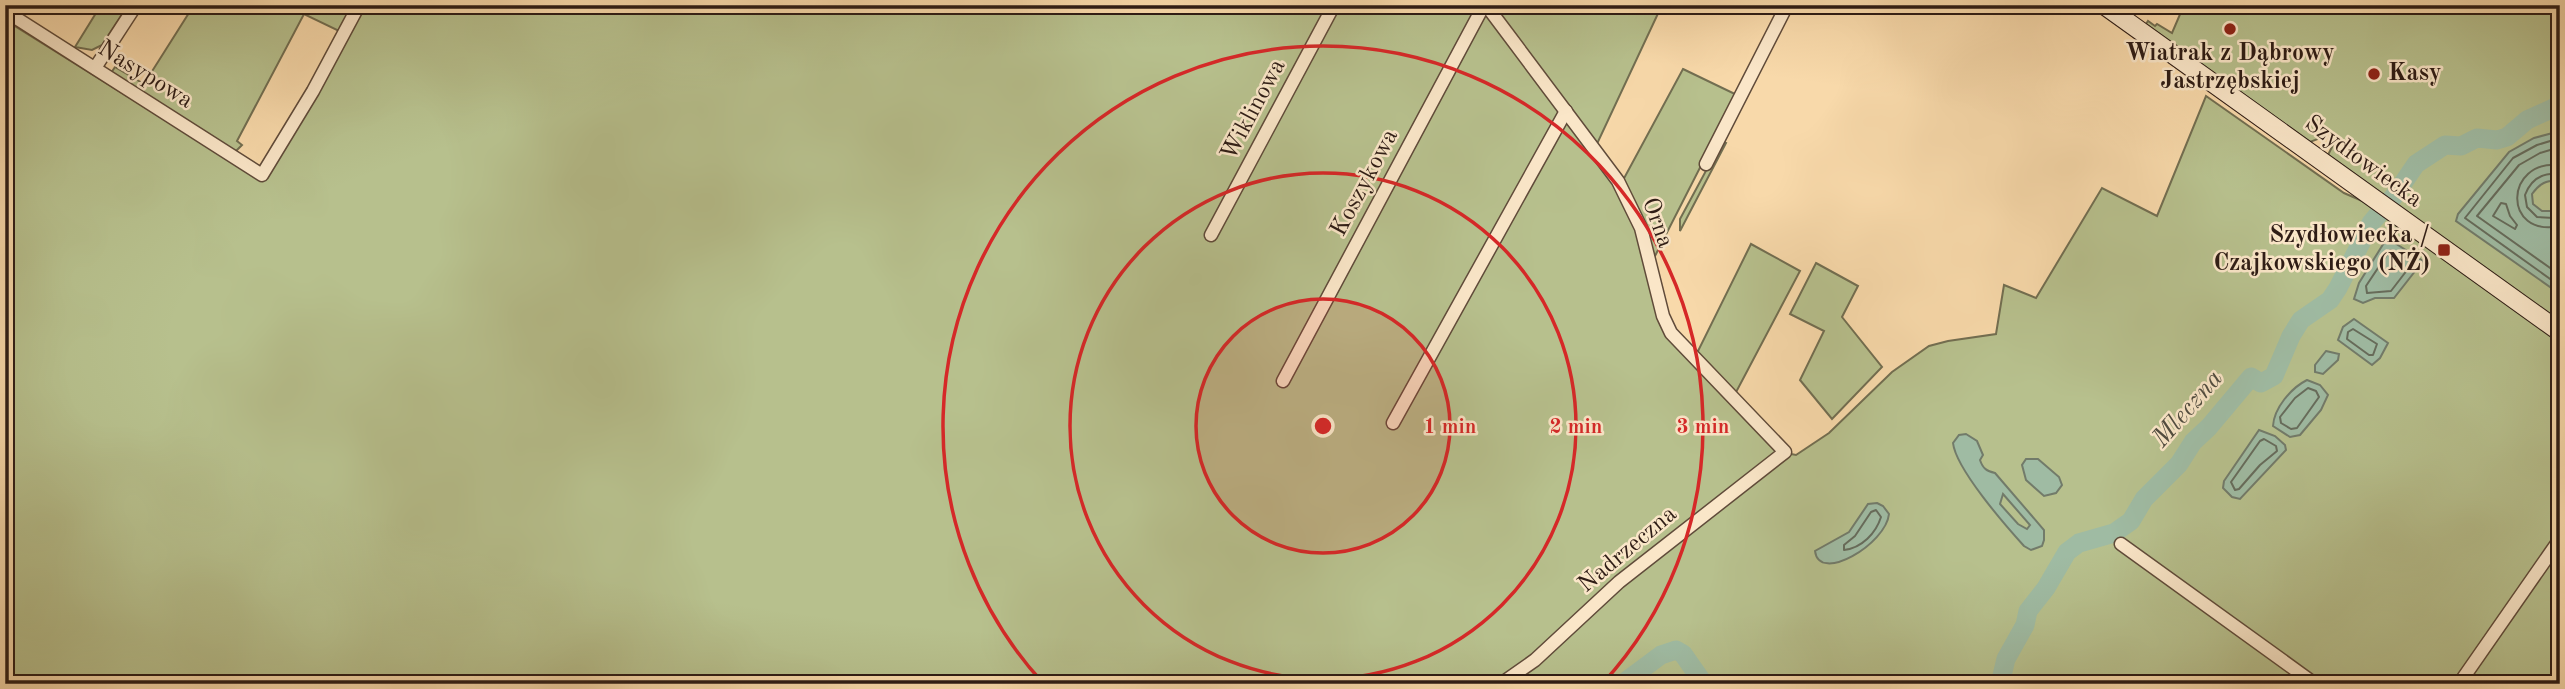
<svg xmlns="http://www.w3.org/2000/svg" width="2565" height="689" font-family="'Old Standard TT',serif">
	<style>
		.green { fill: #b7c08d; stroke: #726e51; stroke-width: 2 }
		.water { fill: #9fbba3; stroke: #727b6a; stroke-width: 2; fill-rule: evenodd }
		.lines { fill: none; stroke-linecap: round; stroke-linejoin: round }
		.shore { stroke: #666c5c; stroke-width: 2 }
		.river { stroke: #9fbba3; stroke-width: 19 }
		.street-casing { stroke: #604b3a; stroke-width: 15 }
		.secondary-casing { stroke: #2e1c15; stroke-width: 20 }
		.street { stroke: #fae6c8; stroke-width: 12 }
		.secondary { stroke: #fae6c8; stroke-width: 18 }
		.ring { fill: none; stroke: #d62828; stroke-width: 3.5 }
		.poi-dot { fill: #8f2418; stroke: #fae6c8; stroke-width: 2.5 }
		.labels { text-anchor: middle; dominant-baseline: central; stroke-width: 5; stroke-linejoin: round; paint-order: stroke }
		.poi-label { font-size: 24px; font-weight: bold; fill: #2e1c15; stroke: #fae6c8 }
		.street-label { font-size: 24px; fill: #2e1c15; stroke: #fae6c8 }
		.water-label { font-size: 26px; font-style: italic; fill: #504c40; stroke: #fae6c8 }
		.centre { fill: #d62828; stroke: #fae6c8; stroke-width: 3.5 }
		.ring-label { font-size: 21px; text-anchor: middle; font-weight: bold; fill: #d62828; stroke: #fae6c8; stroke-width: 5; stroke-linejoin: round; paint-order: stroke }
	</style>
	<rect width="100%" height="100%" fill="#f8d9aa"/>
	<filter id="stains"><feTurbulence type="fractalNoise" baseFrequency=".00286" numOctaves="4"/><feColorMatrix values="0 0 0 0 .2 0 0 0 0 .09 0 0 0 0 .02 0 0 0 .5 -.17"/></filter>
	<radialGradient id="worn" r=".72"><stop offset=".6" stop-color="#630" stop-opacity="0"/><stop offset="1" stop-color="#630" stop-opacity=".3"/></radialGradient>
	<g class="green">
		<path d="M 101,5 L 128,5 L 102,45 L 92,50 L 75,47 Z"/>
		<path d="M 194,5 L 354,5 L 339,31 L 304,14 L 237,141 L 242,145 L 234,153 L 111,73 L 115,67 L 144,84 Z"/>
		<path d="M 361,5 L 1482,5 L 1618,189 L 1637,229 L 1661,326 L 1786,453 L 1796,455 L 1829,433 L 1892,372 L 1929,346 L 1948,341 L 1996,334 L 2004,285 L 2036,298 L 2102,188 L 2157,216 L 2206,96 L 2344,193 L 2376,207 L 2387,194 L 2382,194 L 2328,155 L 2336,139 L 2327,131 L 2318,139 L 2310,142 L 2146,24 L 2148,21 L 2155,26 L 2157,24 L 2172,33 L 2184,5 L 2560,5 L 2560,532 L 2452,684 L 5,684 L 5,20 L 260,179 Z"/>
		<path d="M 1491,5 L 1662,5 L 1596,146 L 1572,110 Z"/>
		<path d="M 1683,69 L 1737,95 L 1655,256 L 1652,257 L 1622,182 Z"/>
		<path d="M 1722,141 L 1726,143 L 1680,231 L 1680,219 Z"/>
		<path d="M 1751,244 L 1800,271 L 1734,396 L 1697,353 Z"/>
		<path d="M 1816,263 L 1858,286 L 1842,317 L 1882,367 L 1832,419 L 1800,380 L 1824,331 L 1790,314 Z"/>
		<path d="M 2560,548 L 2560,684 L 2464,684 Z"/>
	</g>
	<g class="water">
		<path d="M 2560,131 L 2560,181 C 2546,180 2540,183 2532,194 L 2533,204 L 2542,211 L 2554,211 L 2560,207 L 2560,294 L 2456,221 L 2458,214 L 2509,152 L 2534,138 Z"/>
		<path d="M 2387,238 L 2423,261 L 2394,298 L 2375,298 L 2363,303 L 2354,299 L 2359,283 Z"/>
		<path d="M 2354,319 L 2388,343 L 2380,358 L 2372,365 L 2338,340 L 2343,327 Z"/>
		<path d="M 2326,351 L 2339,354 L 2338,360 L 2323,374 L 2315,372 L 2315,365 Z"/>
		<path d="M 2307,380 L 2320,385 L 2328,395 L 2321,410 L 2300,435 L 2290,437 L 2273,426 C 2274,408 2291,388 2307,380 Z"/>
		<path d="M 2259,430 L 2275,436 L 2285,445 L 2286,450 L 2240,499 L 2232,497 L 2223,488 L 2224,481 Z"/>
		<path d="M 1966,434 L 1977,441 L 1983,455 L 1980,460 C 1983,469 1987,471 1995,473 L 2044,530 L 2044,540 L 2042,546 L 2031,550 L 2024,546 C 2005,525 1956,469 1953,443 L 1959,435 ZM 2003,494 L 2030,525 L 2027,529 L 2018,524 L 2000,504 Z"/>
		<path d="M 2026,459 L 2038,459 L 2059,477 L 2062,485 L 2056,493 L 2044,496 L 2026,480 L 2022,465 Z"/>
		<path d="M 1877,503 L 1883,506 L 1889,514 C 1886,544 1819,584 1815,551 L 1849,532 L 1868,504 Z"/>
	</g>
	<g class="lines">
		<g class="shore">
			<path d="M 2560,138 L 2537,145 L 2513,158 L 2465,218 L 2560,286"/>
			<path d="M 2560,147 L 2540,153 L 2519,165 L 2477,216 L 2560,275"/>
			<path d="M 2560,165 C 2504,159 2502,238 2560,226"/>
			<path d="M 2560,174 C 2543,172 2531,179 2525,195 L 2527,207 L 2537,217 L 2554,218 L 2560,216"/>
			<path d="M 2501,203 L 2506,204 L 2510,216 L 2517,225 L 2515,229 L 2493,216 Z"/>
			<path d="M 2390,250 L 2408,259 L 2411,265 L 2391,291 L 2367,293 L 2366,286 Z"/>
			<path d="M 2353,329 L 2377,344 L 2373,355 L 2369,355 L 2347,339 L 2348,332 Z"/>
			<path d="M 2308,388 L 2316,391 L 2319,397 L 2297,428 L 2291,429 L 2281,423 L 2280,417 L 2295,398 Z"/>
			<path d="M 2264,439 L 2276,446 L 2277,451 L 2260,465 L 2239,489 L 2235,490 L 2231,482 L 2260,441 Z"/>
			<path d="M 1876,510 L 1881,517 C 1876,533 1862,548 1844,550 L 1844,545 L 1855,536 L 1871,512 Z"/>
		</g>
		<g class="river">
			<path d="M 1622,684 L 1661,655 L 1676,650 L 1683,654 L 1704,684"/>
			<path d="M 2000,684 L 2006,659 L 2025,625 L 2028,611 L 2046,588 L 2067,552 L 2079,543 L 2114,533 L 2131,521 L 2144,499 L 2179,464 L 2193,442 L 2209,427 L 2251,377 L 2261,383 L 2274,376 L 2291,336 L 2301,320 L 2330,300 L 2338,288 L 2371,223 L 2395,195 L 2416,164 L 2445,145 L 2461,146 L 2477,138 L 2497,140 L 2507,137 L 2527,120 L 2560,105"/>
		</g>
		<g class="street-casing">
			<g id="street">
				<path d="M 1486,5 L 1618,181 L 1641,228 L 1663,316 L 1671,333 L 1785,452 L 1619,582 L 1535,660 L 1501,684"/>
				<path d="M 5,11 L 262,175 L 313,91 L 359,5"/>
				<path d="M 95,68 L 136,5"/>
				<path d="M 1706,164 L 1787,5"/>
				<path d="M 1211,235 L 1334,5"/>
				<path d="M 1283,381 L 1484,5"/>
				<path d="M 1393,423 L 1566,111"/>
				<path d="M 2121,544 L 2315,684"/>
				<path d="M 2459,684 L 2560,539"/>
			</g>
		</g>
		<g class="secondary-casing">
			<path id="secondary" d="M 2104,5 L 2560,332"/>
		</g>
		<use href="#street" class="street"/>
		<use href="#secondary" class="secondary"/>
	</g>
	<circle cx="1323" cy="426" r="127" fill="#d62828" fill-opacity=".12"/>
	<g class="ring">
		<circle cx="1323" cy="426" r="127"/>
		<circle cx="1323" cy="426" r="253"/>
		<path d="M1043 683A380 380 0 1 1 1603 683"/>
	</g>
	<g class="poi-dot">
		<circle cx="2230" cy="29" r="7"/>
		<circle cx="2374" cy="74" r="7"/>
		<rect x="2437" y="243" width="14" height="14" rx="3.5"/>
	</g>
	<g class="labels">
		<g class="poi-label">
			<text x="2230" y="54">Wiatrak z Dąbrowy<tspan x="2230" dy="28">Jastrzębskiej</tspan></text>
			<text x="2388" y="74" text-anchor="start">Kasy</text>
			<text x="2430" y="236" text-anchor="end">Szydłowiecka /<tspan x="2430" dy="28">Czajkowskiego (NŻ)</tspan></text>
		</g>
		<g class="street-label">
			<text transform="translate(145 75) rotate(32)">Nasypowa</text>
			<text transform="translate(1254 110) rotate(-62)">Wiklinowa</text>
			<text transform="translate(2363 162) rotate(36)">Szydłowiecka</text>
			<text transform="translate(1365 183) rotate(-62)">Koszykowa</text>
			<text transform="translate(1657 223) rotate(70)">Orna</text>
			<text transform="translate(1628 550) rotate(-40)">Nadrzeczna</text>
		</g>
		<g class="water-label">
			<text transform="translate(2188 409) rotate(-49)">Mleczna</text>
		</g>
	</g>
	<circle cx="1323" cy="426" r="10" class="centre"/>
	<g class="ring-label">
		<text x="1450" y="433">1 min</text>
		<text x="1576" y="433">2 min</text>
		<text x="1703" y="433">3 min</text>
	</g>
	<rect width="2565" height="689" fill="none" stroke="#f8d9aa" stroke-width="28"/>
	<rect x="7" y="7" width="2551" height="675" fill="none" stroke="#2e1c15" stroke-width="3.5"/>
	<rect x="14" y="14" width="2537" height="661" fill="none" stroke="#2e1c15" stroke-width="2"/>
	<rect width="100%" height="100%" filter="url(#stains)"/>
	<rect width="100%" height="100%" fill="url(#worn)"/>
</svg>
